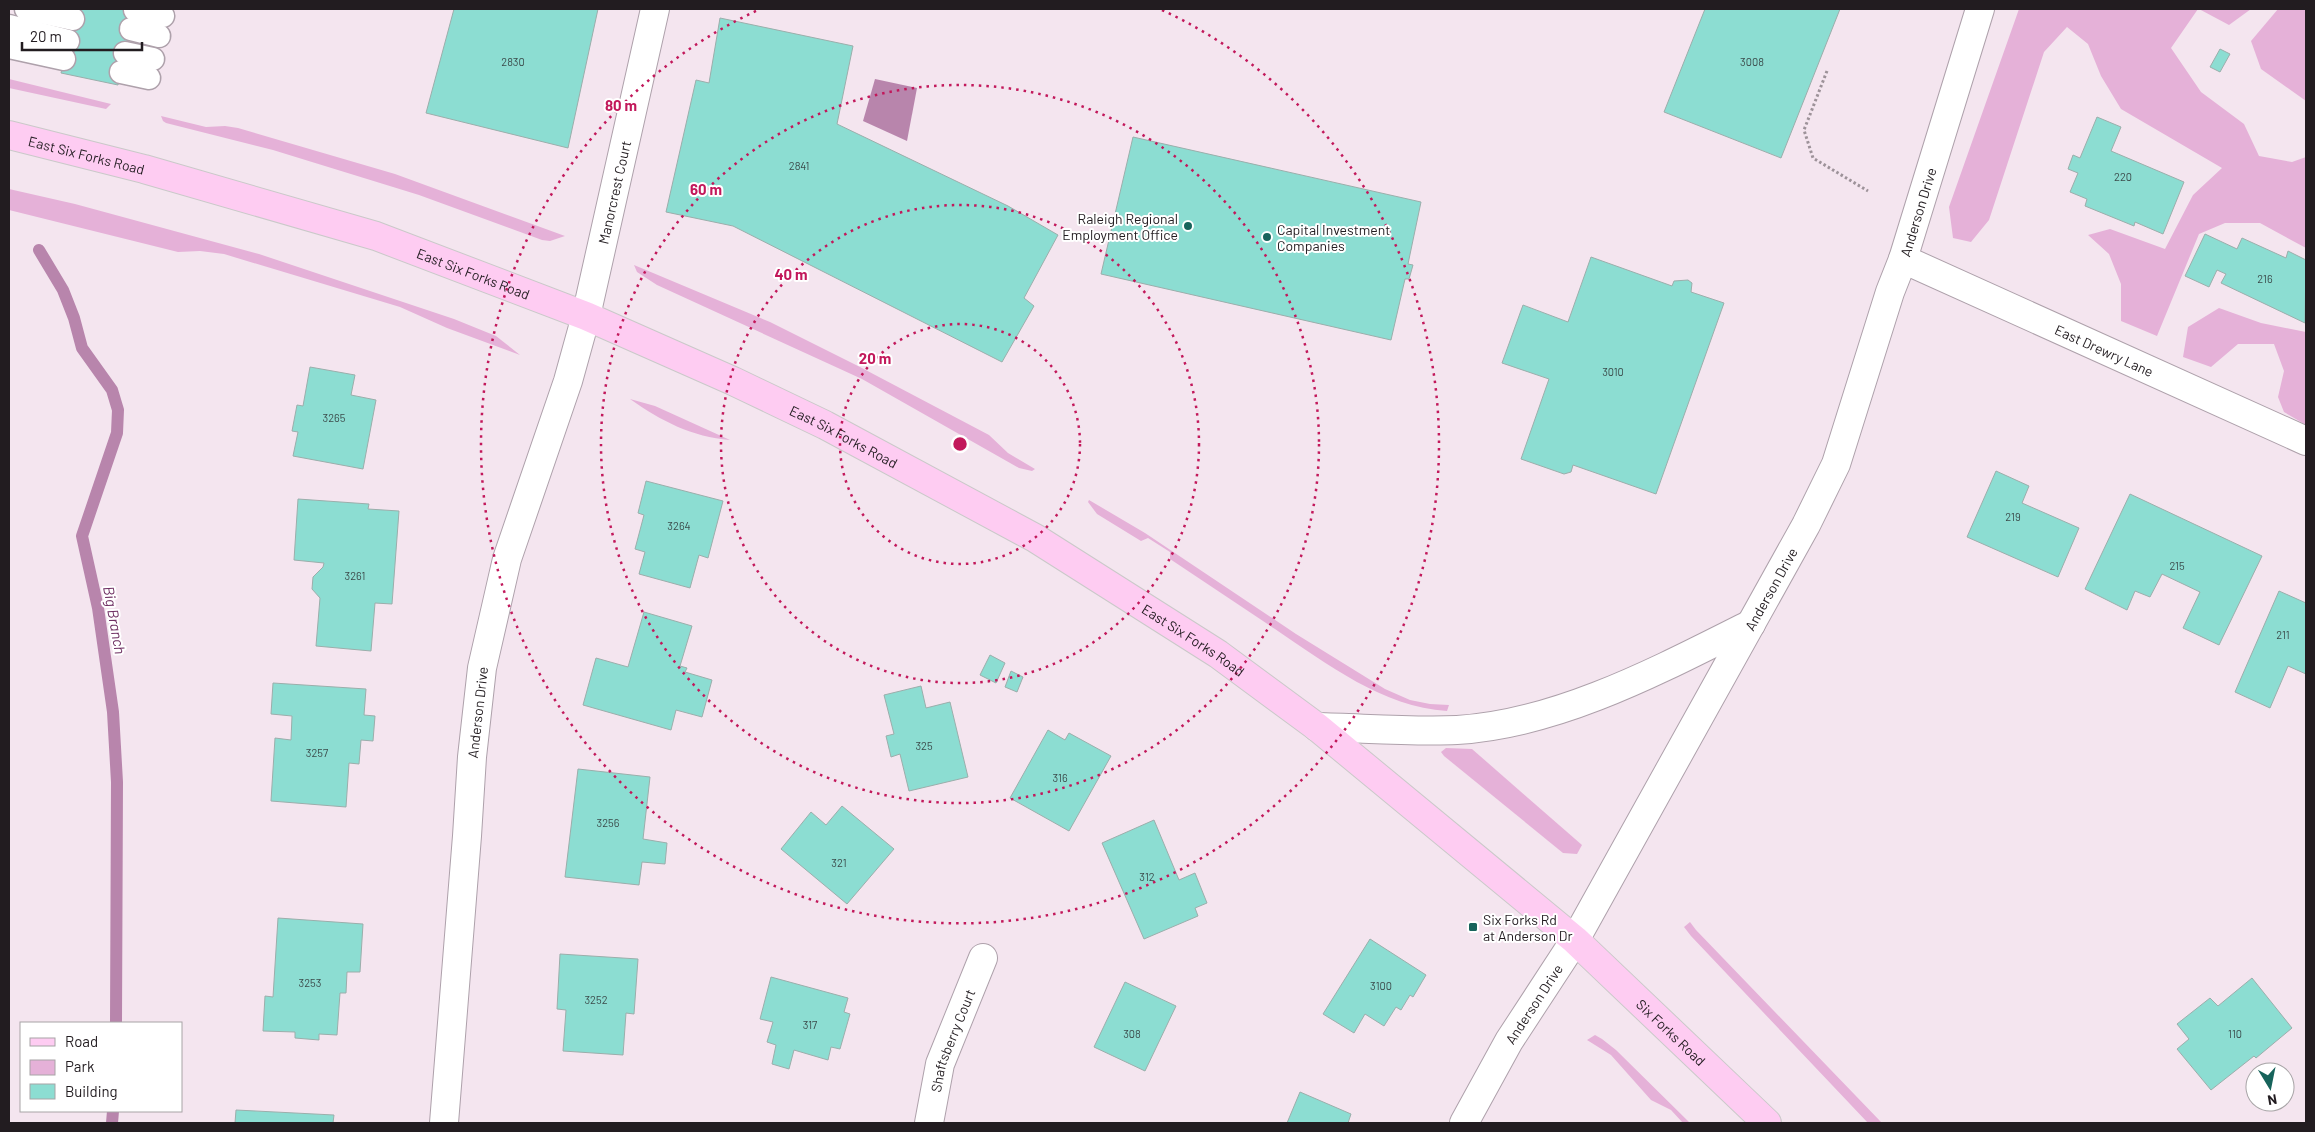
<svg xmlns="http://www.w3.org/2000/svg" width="2315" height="1132" font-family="Barlow,sans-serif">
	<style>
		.green { fill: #e5b1d8 }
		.water { fill: #b885ac }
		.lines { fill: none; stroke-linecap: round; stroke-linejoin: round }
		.stream { stroke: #b885ac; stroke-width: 12 }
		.building { fill: #8cddd2; stroke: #9baeab }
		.service-casing { stroke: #aea1ab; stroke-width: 25 }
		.minor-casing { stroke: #aea1ab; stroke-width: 30 }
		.tertiary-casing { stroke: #aea1ab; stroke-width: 30 }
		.primary-casing { stroke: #cac9c9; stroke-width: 30 }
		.path { stroke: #9d9299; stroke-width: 3; stroke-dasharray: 2.5 2.5; stroke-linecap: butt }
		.service { stroke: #fff; stroke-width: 22 }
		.minor { stroke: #fff; stroke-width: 28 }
		.tertiary { stroke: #fff; stroke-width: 28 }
		.primary { stroke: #feccf2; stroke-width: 28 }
		.ring { fill: none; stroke: #c2185b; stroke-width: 2.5; stroke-dasharray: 2.5 5 }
		.poi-dot { fill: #17635b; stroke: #fff; stroke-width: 2 }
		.labels { text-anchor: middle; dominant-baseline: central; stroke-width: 4; stroke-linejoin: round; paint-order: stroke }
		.number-label { font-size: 11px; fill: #3c4c4c }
		.street-label { font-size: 14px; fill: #221c20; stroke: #fff }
		.poi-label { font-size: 14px; fill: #221c20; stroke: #fff; text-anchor: start }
		.water-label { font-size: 15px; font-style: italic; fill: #6e2f62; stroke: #fff }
		.centre { fill: #c2185b; stroke: #fff; stroke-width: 2.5 }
		.ring-label { font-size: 15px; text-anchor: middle; font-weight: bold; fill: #c2185b; stroke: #fff; stroke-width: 4; stroke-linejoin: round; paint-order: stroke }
	</style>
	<rect width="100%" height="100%" fill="#f4e5ef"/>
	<g class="green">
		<path d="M 2019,9 L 2198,9 L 2171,48 L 2201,92 L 2244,124 L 2259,156 L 2292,162 L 2306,157 L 2306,248 L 2260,223 L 2225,223 L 2199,234 L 2157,336 L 2121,321 L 2121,284 L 2109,254 L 2088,235 L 2110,229 L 2165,249 L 2193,195 L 2222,168 L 2121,109 L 2101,76 L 2088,44 L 2067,27 L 2044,52 L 1989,220 L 1971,242 L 1953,238 L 1949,207 Z"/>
		<path d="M 2199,9 L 2251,9 L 2229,25 Z"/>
		<path d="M 2278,9 L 2306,9 L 2306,101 L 2261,69 L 2251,41 Z"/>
		<path d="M 9,79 L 111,104 L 106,109 L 9,88 Z"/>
		<path d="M 161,116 L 206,127 L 225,126 L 238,128 L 395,174 L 565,236 L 550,241 L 542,240 L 419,195 L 273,150 L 166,123 L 163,121 Z"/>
		<path d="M 9,189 L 75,204 L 259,254 L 454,319 L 496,336 L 520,355 L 447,328 L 400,307 L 224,254 L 200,251 L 178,252 L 9,210 Z"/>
		<path d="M 634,265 L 770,322 L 860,367 L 989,435 L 1008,453 L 1035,469 L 1032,471 L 1019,468 L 862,379 L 657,285 L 637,272 Z"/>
		<path d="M 2219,308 L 2261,323 L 2306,332 L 2306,425 L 2284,412 L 2278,397 L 2284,371 L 2274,344 L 2238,344 L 2211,367 L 2183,357 L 2188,327 Z"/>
		<path d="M 630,399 L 655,406 L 730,440 C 692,437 661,421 630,399 Z"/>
		<path d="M 1089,500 L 1145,533 L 1296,634 L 1385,689 L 1410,700 L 1430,704 L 1449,705 L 1447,711 C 1383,707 1327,664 1275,629 C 1240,606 1205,582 1170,559 L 1170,552 L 1148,538 L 1141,541 L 1097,514 L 1088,502 Z"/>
		<path d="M 1446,748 L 1472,749 L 1582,845 L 1577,854 L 1563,853 L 1444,756 L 1441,752 Z"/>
		<path d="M 1690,922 L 1696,930 L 1882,1123 L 1868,1123 L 1691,936 L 1684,927 Z"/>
		<path d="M 1595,1035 L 1602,1039 L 1616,1050 L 1690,1123 L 1683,1123 L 1671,1110 L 1651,1100 L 1611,1055 L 1587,1040 Z"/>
	</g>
	<path class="water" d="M 875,79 L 917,88 L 907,141 L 863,121 Z"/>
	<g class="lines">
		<g class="stream">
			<path d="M 39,250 L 63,290 L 74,318 L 82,348 L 112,390 L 118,410 L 117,433 L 82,536 L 98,608 L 113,712 L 117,782 L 116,1023"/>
			<path d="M 112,1123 L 113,1111"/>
		</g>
	</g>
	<g class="building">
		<path d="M 76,9 L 136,9 L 118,85 L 61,73 Z"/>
		<path d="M 454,9 L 598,9 L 568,148 L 426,113 Z"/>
		<path d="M 1705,9 L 1840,9 L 1781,158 L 1664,112 Z"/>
		<path d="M 720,18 L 853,46 L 837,124 L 1008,206 L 1058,235 L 1024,298 L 1034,306 L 1002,362 L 733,226 L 666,212 L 696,80 L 709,83 Z"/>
		<path d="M 2220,49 L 2230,54 L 2220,72 L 2210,67 Z"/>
		<path d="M 2097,117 L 2121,127 L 2111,151 L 2184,182 L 2163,234 L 2135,222 L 2134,226 L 2085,206 L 2087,199 L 2070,192 L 2078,173 L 2068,169 L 2073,155 L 2080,158 Z"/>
		<path d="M 1133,137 L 1421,202 L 1408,264 L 1413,265 L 1409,279 L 1405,279 L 1391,340 L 1101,274 Z"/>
		<path d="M 2205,234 L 2237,249 L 2242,238 L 2286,258 L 2288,251 L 2306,260 L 2305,323 L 2221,283 L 2226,274 L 2217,270 L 2209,287 L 2185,276 Z"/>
		<path d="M 1591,257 L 1672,286 L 1674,281 L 1688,280 L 1692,283 L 1691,292 L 1724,303 L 1656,494 L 1573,465 L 1571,472 L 1564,474 L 1521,459 L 1549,379 L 1502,363 L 1523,305 L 1568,322 Z"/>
		<path d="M 310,367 L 355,375 L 351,395 L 376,400 L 363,469 L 293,456 L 298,432 L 292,431 L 297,405 L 303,406 Z"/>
		<path d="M 1996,471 L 2029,486 L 2022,503 L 2079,528 L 2058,577 L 1967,537 Z"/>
		<path d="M 646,481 L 723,501 L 708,558 L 699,555 L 690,588 L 639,574 L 645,552 L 635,549 L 644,515 L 638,513 Z"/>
		<path d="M 2130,494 L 2262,556 L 2219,645 L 2183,628 L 2200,592 L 2162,574 L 2150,597 L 2135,591 L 2127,610 L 2085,589 Z"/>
		<path d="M 298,499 L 369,504 L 368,509 L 399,511 L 392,604 L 375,603 L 371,651 L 316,646 L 320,598 L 312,589 L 313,577 L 323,567 L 324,563 L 294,560 Z"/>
		<path d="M 2279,591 L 2306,603 L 2306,674 L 2288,666 L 2270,708 L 2235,692 Z"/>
		<path d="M 644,612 L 692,626 L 680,666 L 687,668 L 685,672 L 712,680 L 702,717 L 676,710 L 671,730 L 583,705 L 596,658 L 628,667 Z"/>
		<path d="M 990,655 L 1005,663 L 996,683 L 980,675 Z"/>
		<path d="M 1011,671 L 1023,677 L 1017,692 L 1005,687 Z"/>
		<path d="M 273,683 L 366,689 L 364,715 L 375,716 L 373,741 L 361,740 L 359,764 L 349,763 L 346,807 L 271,801 L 275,738 L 291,740 L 292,716 L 271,714 Z"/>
		<path d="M 921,686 L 926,708 L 950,702 L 968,777 L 909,791 L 900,754 L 891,757 L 886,736 L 894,734 L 884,695 Z"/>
		<path d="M 1048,730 L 1065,740 L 1069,733 L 1111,756 L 1069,831 L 1010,798 Z"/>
		<path d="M 578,769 L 650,777 L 643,839 L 667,843 L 665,864 L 642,862 L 639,885 L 565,877 Z"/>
		<path d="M 842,806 L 894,849 L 847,904 L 781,849 L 811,812 L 826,825 Z"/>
		<path d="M 1154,820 L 1179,880 L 1195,873 L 1207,903 L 1195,908 L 1198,916 L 1144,939 L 1102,843 Z"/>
		<path d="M 278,918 L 363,924 L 360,972 L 347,972 L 346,993 L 340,993 L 337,1035 L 319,1034 L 319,1040 L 295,1038 L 295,1032 L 263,1031 L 265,996 L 273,997 Z"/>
		<path d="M 1370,939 L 1426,975 L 1413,997 L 1410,995 L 1401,1010 L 1396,1007 L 1384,1026 L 1365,1014 L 1354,1033 L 1323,1014 Z"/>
		<path d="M 560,954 L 638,959 L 634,1014 L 626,1013 L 623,1055 L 563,1051 L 566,1010 L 557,1009 Z"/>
		<path d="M 771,977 L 848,998 L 844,1012 L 850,1014 L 840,1049 L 831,1047 L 828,1060 L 794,1050 L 789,1069 L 772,1064 L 776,1045 L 767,1042 L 773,1022 L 760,1019 Z"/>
		<path d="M 2252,978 L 2292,1028 L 2256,1058 L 2254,1056 L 2211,1090 L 2177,1049 L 2189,1039 L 2177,1024 L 2210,998 L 2218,1006 Z"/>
		<path d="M 1125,982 L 1176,1006 L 1145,1071 L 1094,1047 Z"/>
		<path d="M 1300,1092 L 1351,1114 L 1348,1123 L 1287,1123 Z"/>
		<path d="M 236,1110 L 334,1115 L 333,1123 L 235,1123 Z"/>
	</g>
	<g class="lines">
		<g class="service-casing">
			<g id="service">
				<path d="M 26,9 L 73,19"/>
				<path d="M 135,10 L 163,16"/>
				<path d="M 9,26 L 68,41"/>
				<path d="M 131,29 L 159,36"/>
				<path d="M 9,47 L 64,59"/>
				<path d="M 125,53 L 153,59"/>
				<path d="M 121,72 L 149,78"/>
			</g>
		</g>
		<g class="minor-casing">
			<g id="minor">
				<path id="s1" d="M 444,1123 L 467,836 L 472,757 L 482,668 L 507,559 L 568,381 L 586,316 L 655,9"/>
				<path id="s2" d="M 929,1123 L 940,1064 L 983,958"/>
				<path id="s3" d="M 1464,1123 L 1509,1041 L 1575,940"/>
			</g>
		</g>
		<g class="tertiary-casing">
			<g id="tertiary">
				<path id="s4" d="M 1903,259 L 2306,441"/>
				<path d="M 1317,727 C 1363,728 1411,732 1457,730 C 1559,724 1661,669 1751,624"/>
				<path id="s5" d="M 1575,940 L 1806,525 L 1836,464 L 1890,292 L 1903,259 L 1980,9"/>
			</g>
		</g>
		<g class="primary-casing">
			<g id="primary">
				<path id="s6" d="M 9,135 L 144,169 L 376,236 L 586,316 L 733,381 L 825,425 L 1035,538 L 1218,654 L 1317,727 L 1575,940 L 1767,1123"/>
			</g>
		</g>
		<path class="path" d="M 1827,71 L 1804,130 L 1813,158 L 1868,191"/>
		<use href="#service" class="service"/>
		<use href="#minor" class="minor"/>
		<use href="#tertiary" class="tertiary"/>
		<use href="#primary" class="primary"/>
	</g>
	<g class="ring">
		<circle cx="960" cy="444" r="120"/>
		<circle cx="960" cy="444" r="239"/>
		<circle cx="960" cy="444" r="359"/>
		<path d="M1162 10A479 479 0 1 1 758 10"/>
	</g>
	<g class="poi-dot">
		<circle cx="1188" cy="226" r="5"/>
		<circle cx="1267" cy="237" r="5"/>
		<rect x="1468" y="922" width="10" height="10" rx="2.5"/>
	</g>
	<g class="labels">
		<g class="number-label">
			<text x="513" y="61">2830</text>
			<text x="1752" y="61">3008</text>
			<text x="799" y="165">2841</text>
			<text x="2123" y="176">220</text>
			<text x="2265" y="278">216</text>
			<text x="1613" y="371">3010</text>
			<text x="334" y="417">3265</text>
			<text x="2013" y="516">219</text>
			<text x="679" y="525">3264</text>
			<text x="2177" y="565">215</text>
			<text x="355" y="575">3261</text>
			<text x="2283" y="634">211</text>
			<text x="924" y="745">325</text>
			<text x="317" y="752">3257</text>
			<text x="1060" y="777">316</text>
			<text x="608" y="822">3256</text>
			<text x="839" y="862">321</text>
			<text x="1147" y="876">312</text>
			<text x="310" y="982">3253</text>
			<text x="1381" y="985">3100</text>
			<text x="596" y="999">3252</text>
			<text x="810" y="1024">317</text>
			<text x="1132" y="1033">308</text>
			<text x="2235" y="1033">110</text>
		</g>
		<g class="street-label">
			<text stroke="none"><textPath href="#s6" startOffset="80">East Six Forks Road</textPath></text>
			<text stroke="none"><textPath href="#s1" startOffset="951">Manorcrest Court</textPath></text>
			<text stroke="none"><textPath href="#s5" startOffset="808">Anderson Drive</textPath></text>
			<text stroke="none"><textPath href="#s6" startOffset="485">East Six Forks Road</textPath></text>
			<text stroke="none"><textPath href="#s4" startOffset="221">East Drewry Lane</textPath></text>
			<text stroke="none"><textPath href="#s6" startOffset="890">East Six Forks Road</textPath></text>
			<text stroke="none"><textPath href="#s5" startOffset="402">Anderson Drive</textPath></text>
			<text stroke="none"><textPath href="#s6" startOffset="1295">East Six Forks Road</textPath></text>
			<text stroke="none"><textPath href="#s1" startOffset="412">Anderson Drive</textPath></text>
			<text stroke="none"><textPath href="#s3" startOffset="138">Anderson Drive</textPath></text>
			<text stroke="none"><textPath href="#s6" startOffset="1914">Six Forks Road</textPath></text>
			<text stroke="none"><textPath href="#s2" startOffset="86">Shaftsberry Court</textPath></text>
		</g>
		<g class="poi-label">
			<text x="1178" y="218" text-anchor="end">Raleigh Regional<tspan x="1178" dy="16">Employment Office</tspan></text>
			<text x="1277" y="229">Capital Investment<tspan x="1277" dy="16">Companies</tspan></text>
			<text x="1483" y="919">Six Forks Rd<tspan x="1483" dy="16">at Anderson Dr</tspan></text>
		</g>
		<g class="water-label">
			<text transform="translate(115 620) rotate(80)">Big Branch</text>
		</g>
	</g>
	<circle cx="960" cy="444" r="8" class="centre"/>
	<g class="ring-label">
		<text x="621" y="111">80 m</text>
		<text x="706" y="195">60 m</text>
		<text x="791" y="280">40 m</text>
		<text x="875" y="364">20 m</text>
	</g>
	<rect width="2315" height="1132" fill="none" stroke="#221c20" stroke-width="20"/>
	<rect x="20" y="1022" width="162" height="90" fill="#ffffff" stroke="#a7a4a6"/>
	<rect x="30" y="1038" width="25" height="8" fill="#feccf2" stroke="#a7a4a6"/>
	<text x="65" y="1047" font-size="15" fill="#221c20">Road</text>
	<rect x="30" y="1060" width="25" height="15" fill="#e5b1d8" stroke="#a7a4a6"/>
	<text x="65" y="1072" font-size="15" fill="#221c20">Park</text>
	<rect x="30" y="1084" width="25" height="15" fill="#8cddd2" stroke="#a7a4a6"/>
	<text x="65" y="1097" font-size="15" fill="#221c20">Building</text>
	<g transform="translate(2270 1087) rotate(170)"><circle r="24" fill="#ffffff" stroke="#a7a4a6"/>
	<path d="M0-4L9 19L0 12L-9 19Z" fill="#17635b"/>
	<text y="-8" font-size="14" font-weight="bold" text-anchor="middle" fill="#221c20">N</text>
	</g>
	<path d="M22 42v8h120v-8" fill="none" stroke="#221c20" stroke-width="2.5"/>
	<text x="30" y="42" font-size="15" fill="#221c20" stroke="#ffffff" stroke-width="4" paint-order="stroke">20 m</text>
</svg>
